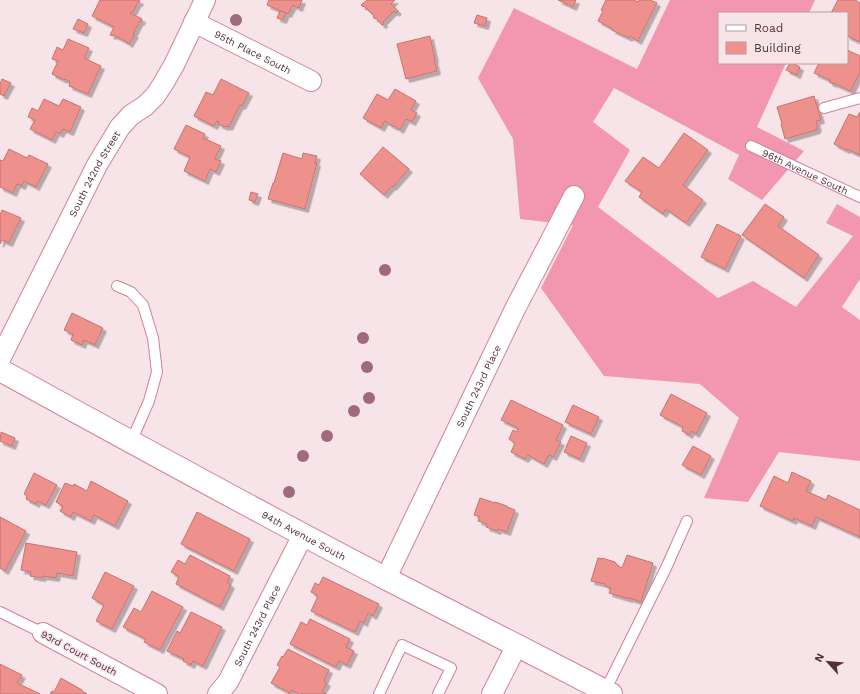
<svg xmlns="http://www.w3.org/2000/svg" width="860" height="694" font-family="'Work Sans',sans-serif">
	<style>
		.forest { fill: #f297af }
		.building { fill: #ee918d; stroke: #c7736f; filter: url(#shadow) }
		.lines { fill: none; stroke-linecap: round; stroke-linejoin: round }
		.lane-casing { stroke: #d48096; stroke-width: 12 }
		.street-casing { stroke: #d48096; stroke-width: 22 }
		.secondary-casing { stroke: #d48096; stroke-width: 24 }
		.lane { stroke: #fff; stroke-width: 10 }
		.street { stroke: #fff; stroke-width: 20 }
		.secondary { stroke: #fff; stroke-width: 22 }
		.tree { fill: #9f697e }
		.labels { text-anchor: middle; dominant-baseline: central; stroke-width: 3; stroke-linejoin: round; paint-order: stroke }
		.street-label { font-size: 10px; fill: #532f39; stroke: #f7e4e8 }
	</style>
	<defs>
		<filter id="shadow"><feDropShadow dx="3.5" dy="3.5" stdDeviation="0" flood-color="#0004"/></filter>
	</defs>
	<rect width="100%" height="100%" fill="#f7e4e8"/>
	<path class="forest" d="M 670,0 L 815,0 L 809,13 L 719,13 L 719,63 L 786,63 L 757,127 L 804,151 L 762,200 L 728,179 L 739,155 L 614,88 L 593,122 L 630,150 L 598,207 L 718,298 L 753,281 L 796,307 L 853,236 L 826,223 L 837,204 L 860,217 L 860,279 L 842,307 L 860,320 L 860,461 L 779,452 L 748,502 L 704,498 L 739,418 L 700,384 L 604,376 L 541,288 L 573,225 L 520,219 L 513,139 L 478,78 L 514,8 L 637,69 Z"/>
	<g class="building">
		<path d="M 100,0 L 138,0 L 140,1 L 139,3 L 138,2 L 133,12 L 131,12 L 130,13 L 142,19 L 141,22 L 140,21 L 133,34 L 135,34 L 129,44 L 127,43 L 127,42 L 113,35 L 113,36 L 110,35 L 114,27 L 92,16 Z"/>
		<path d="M 269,0 L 302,0 L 299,8 L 293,5 L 288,14 L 267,5 Z"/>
		<path d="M 367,0 L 395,0 L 391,4 L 398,11 L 396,13 L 394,11 L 383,22 L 384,24 L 382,25 L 376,18 L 375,19 L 373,17 L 374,16 L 364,6 L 363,7 L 361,5 Z"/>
		<path d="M 558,0 L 576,0 L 573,7 Z"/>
		<path d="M 606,0 L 634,0 L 638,2 L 639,0 L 650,0 L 657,3 L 638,41 L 630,36 L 629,38 L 612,30 L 613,29 L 598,21 L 603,11 L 601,10 Z"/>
		<path d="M 838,0 L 855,0 L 860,3 L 860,42 L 847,36 L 847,13 L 831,13 Z"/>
		<path d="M 280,11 L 286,13 L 283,20 L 277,18 Z"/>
		<path d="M 477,15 L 487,18 L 485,26 L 474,23 Z"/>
		<path d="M 78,19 L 88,24 L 84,33 L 73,29 Z"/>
		<path d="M 430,36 L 435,59 L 434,59 L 437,71 L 406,79 L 397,44 Z"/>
		<path d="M 68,39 L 89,48 L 84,58 L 101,66 L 88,94 L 69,86 L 70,82 L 65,79 L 64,80 L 52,74 L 58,61 L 52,59 L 57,47 L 63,50 Z"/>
		<path d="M 847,50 L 860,56 L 860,72 L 851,91 L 833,83 L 833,84 L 829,82 L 830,80 L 814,73 L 819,63 L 847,63 Z"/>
		<path d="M 790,63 L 792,63 L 800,67 L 797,75 L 786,70 Z"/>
		<path d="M 2,79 L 11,83 L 4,96 L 0,94 L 0,84 Z"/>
		<path d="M 221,79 L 249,93 L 242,106 L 240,105 L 229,127 L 226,126 L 225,127 L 218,124 L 219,122 L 217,121 L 214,126 L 194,116 L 206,92 L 213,95 Z"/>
		<path d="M 395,89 L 416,101 L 411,110 L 417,113 L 412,122 L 406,119 L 400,130 L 394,126 L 394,127 L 385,121 L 381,128 L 363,118 L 377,94 L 388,100 Z"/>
		<path d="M 814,96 L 821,120 L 816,121 L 818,128 L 817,128 L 817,130 L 785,139 L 781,124 L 782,124 L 777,107 Z"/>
		<path d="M 44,99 L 59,106 L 63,99 L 81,107 L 70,132 L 63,129 L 60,134 L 56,132 L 52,140 L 30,129 L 35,120 L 28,117 L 32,108 L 38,111 Z"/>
		<path d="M 860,112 L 860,155 L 847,149 L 846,150 L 834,144 L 849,114 L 857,117 Z"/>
		<path d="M 186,125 L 205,134 L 203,138 L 221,146 L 215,159 L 221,161 L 216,172 L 210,169 L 205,181 L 184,171 L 190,157 L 174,149 Z"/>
		<path d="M 684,133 L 708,150 L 683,185 L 703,200 L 686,223 L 666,209 L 663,214 L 639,197 L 642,192 L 625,181 L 643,157 L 659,168 Z"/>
		<path d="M 383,147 L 409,169 L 393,187 L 392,186 L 384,195 L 360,174 Z"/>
		<path d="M 9,149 L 27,158 L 29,155 L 48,164 L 36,187 L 24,181 L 22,186 L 17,184 L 13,193 L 0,187 L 0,160 L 3,161 Z"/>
		<path d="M 283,153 L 302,159 L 303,153 L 317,156 L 315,163 L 317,163 L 305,209 L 268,199 L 273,183 L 274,183 Z"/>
		<path d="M 251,192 L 258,194 L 255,202 L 249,200 Z"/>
		<path d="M 765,204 L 784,217 L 778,226 L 819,255 L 804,278 L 742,235 Z"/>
		<path d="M 2,210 L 21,218 L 9,243 L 2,240 L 0,244 L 0,215 Z"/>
		<path d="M 717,224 L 741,236 L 725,269 L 701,257 Z"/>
		<path d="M 72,313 L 103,328 L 95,345 L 84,340 L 82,345 L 71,340 L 73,334 L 64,330 Z"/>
		<path d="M 671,394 L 707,413 L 696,434 L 691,431 L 689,435 L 682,431 L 683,427 L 660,415 Z"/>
		<path d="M 511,400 L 563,425 L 556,440 L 561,442 L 553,457 L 549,455 L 544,464 L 528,455 L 525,459 L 511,452 L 515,443 L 509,439 L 513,430 L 517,432 L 518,428 L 501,420 Z"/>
		<path d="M 573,405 L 599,417 L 591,434 L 565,422 Z"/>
		<path d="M 1,432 L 15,438 L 12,446 L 0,441 Z"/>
		<path d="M 571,436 L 587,443 L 580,459 L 564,452 Z"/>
		<path d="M 693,446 L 711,456 L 701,475 L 682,465 Z"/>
		<path d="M 792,472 L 811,481 L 806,491 L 826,500 L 828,495 L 860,510 L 860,537 L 816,517 L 812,526 L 794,518 L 793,521 L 760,506 L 774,476 L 788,483 Z"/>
		<path d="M 34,473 L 57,485 L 46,505 L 37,501 L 36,504 L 26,499 L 27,496 L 24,494 Z"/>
		<path d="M 91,481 L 128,501 L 115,526 L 94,515 L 91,521 L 73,512 L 71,517 L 60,511 L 63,506 L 56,502 L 65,483 L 73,486 L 74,484 L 87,491 Z"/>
		<path d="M 480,498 L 495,503 L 495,502 L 507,506 L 507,507 L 515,510 L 507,532 L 498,529 L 497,531 L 486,527 L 487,524 L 478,521 L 480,517 L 474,515 Z"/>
		<path d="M 197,512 L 250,539 L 234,571 L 181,544 Z"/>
		<path d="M 0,517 L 26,531 L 5,571 L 0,568 Z"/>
		<path d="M 26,543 L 77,552 L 73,576 L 57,573 L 56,578 L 43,576 L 42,578 L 30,576 L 31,572 L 21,570 Z"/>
		<path d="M 190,555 L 230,576 L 227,582 L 231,585 L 220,607 L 176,584 L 179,577 L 171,572 L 178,560 L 185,564 Z"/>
		<path d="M 627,555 L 653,563 L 641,602 L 629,598 L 629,599 L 609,593 L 611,588 L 605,586 L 605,584 L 591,581 L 598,558 L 602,559 L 602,558 L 615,562 L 618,566 L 622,568 Z"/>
		<path d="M 105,572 L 134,586 L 112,629 L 96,621 L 104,605 L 92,598 Z"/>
		<path d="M 323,577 L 379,604 L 373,616 L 368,613 L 364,623 L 360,621 L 355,632 L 311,611 L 318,596 L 311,592 L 315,583 L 319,585 Z"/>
		<path d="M 152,591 L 183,607 L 160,650 L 144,642 L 146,639 L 123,627 L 134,608 L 141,612 Z"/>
		<path d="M 191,612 L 222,627 L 203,666 L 193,661 L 191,665 L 183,661 L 184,659 L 167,651 L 177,631 L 180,633 Z"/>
		<path d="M 310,619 L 350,639 L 346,647 L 354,651 L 347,665 L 339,661 L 336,667 L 290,644 L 301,622 L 307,625 Z"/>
		<path d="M 288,649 L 329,670 L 324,681 L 327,683 L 322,691 L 326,694 L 299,694 L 292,690 L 290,693 L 271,683 L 280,667 L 277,665 L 282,656 L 283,657 Z"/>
		<path d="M 0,664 L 22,675 L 17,683 L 40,694 L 0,694 Z"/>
		<path d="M 61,678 L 82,690 L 82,691 L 87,694 L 50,694 L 52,691 L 54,692 Z"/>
	</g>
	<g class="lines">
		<g class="lane-casing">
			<g id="lane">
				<path d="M 824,108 L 860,98"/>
				<path id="s1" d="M 751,146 L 860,197"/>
				<path d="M 117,286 L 131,292 L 143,305 L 153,338 L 157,372 L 149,401 L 131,442"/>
				<path d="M 0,612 L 43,633"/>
				<path d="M 605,691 L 666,568 L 687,521"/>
				<path d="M 379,694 L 402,645 L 451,668 L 438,694"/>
			</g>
		</g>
		<g class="street-casing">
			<g id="street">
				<path id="s2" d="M 194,22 L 311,81"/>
				<path id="s3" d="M 0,359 L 97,165 L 120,127 L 131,115 L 145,106 L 155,96 L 163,84 L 174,65 L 205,0"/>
				<path id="s4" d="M 386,578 L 516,307 L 574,196"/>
				<path d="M 43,633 L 157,694"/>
				<path id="s5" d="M 218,694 L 228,682 L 303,535"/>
				<path d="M 492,694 L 517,645"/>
			</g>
		</g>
		<g class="secondary-casing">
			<g id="secondary">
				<path id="s6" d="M 0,370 C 128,440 256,511 385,578 C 461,617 536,655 611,694"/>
			</g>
		</g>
		<use href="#lane" class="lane"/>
		<use href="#street" class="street"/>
		<use href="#secondary" class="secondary"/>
	</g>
	<g class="tree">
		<circle cx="236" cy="20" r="6"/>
		<circle cx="385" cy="270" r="6"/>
		<circle cx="363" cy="338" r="6"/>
		<circle cx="367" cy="367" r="6"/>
		<circle cx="369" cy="398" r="6"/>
		<circle cx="354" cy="411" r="6"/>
		<circle cx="327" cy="436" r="6"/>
		<circle cx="303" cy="456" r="6"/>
		<circle cx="289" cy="492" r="6"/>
	</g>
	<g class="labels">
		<g class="street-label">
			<text stroke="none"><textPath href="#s2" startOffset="66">95th Place South</textPath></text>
			<text stroke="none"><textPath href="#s1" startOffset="60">96th Avenue South</textPath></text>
			<text stroke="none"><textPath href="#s3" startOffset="208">South 242nd Street</textPath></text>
			<text stroke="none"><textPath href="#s4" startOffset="213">South 243rd Place</textPath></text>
			<text stroke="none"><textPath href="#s6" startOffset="346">94th Avenue South</textPath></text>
			<text stroke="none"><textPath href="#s5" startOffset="79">South 243rd Place</textPath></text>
			<text transform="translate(79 653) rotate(28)">93rd Court South</text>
		</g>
	</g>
	<rect x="718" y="12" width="130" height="52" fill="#f7e4e8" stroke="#b59ca2"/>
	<rect x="726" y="25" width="20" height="6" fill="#ffffff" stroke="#b59ca2"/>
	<text x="754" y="32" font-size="12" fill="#532f39">Road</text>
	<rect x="726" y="42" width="20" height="12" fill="#ee918d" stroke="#b59ca2"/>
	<text x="754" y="52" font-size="12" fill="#532f39">Building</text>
	<g transform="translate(828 662) rotate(297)" stroke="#f7e4e8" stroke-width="3" paint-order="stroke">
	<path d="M0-3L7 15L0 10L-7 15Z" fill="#532f39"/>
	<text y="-6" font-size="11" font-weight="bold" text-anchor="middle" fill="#532f39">N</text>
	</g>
</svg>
